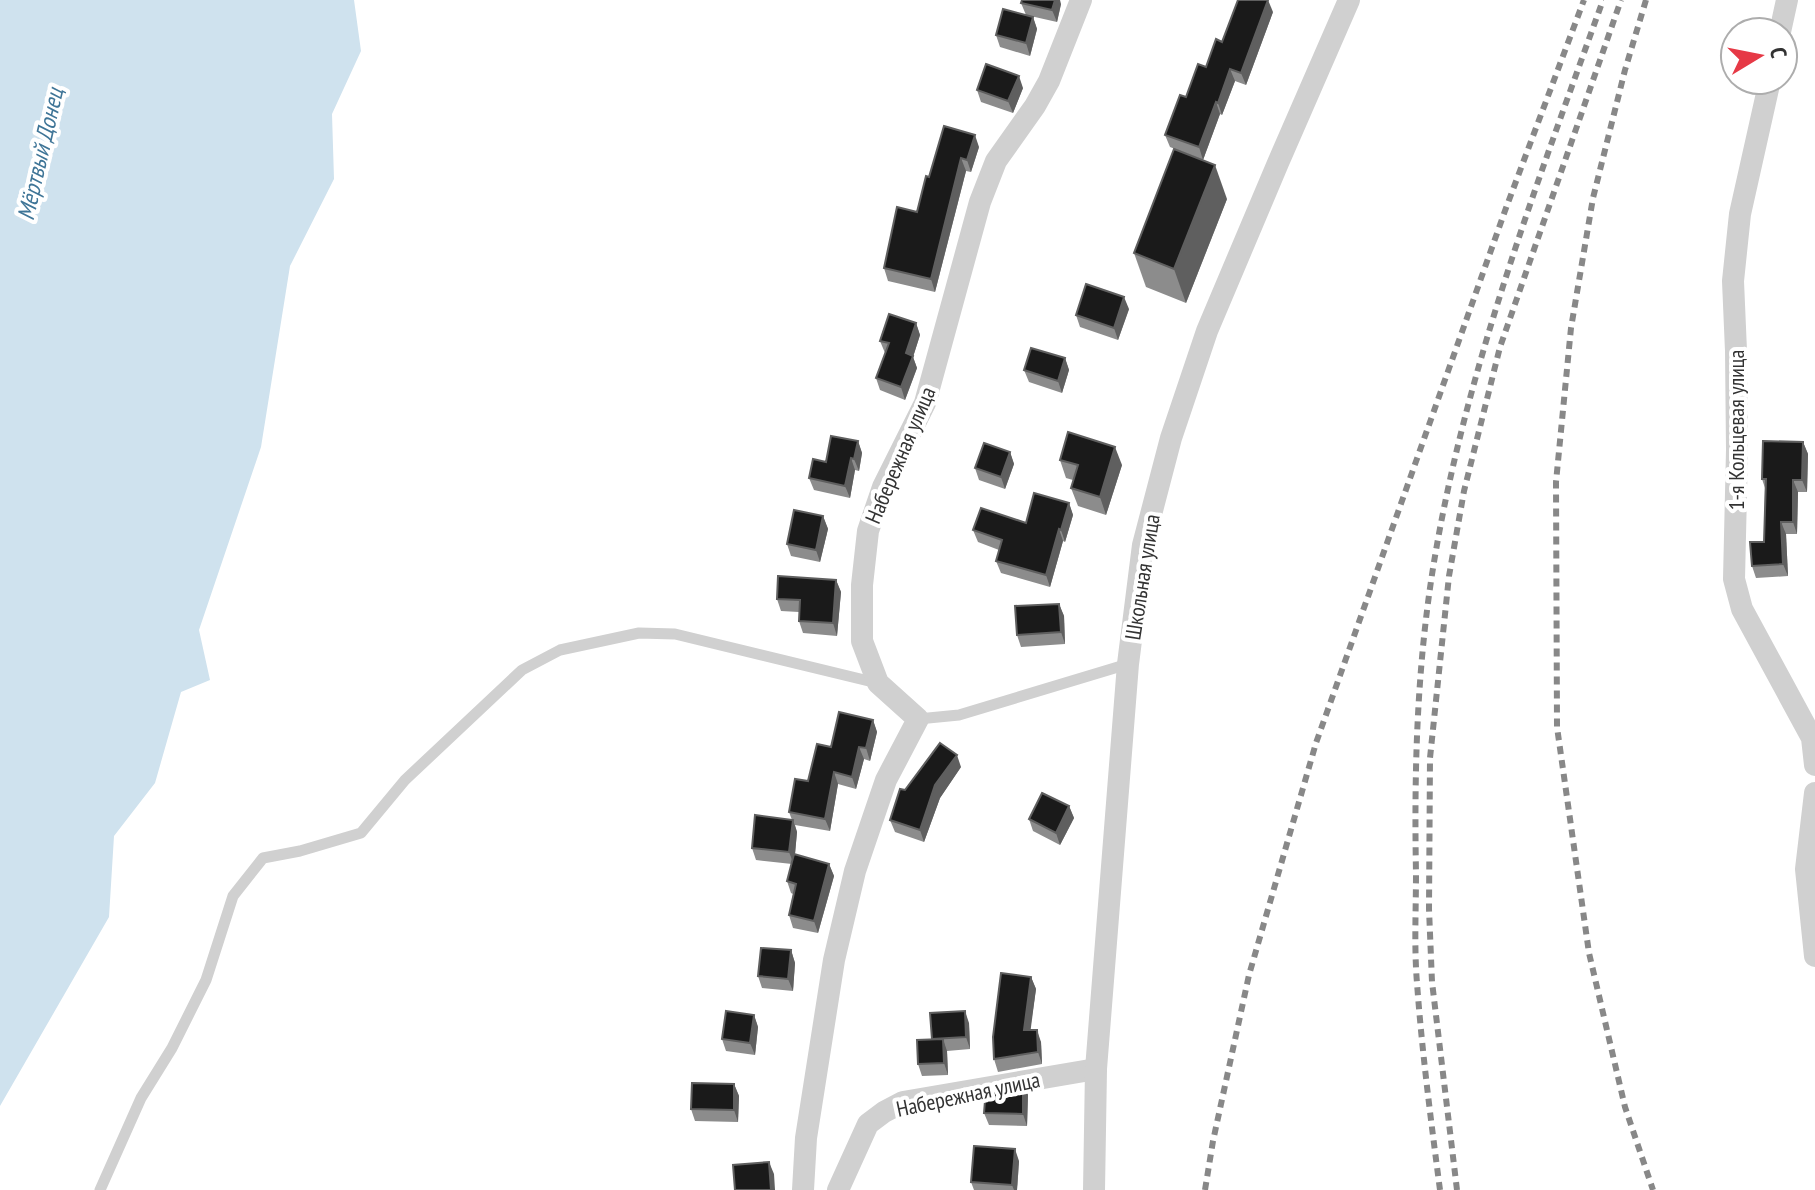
<svg xmlns="http://www.w3.org/2000/svg" width="1815" height="1190" font-family="'PT Sans Narrow',sans-serif">
	<style>
		.water { fill: #cfe2ee }
		.lines { fill: none; stroke-linecap: round; stroke-linejoin: round }
		.lane { stroke: #d0d0d0; stroke-width: 11 }
		.street { stroke: #d0d0d0; stroke-width: 22 }
		.rail { stroke: #888; stroke-width: 6; stroke-dasharray: 8 6; stroke-linecap: butt }
		.wall { fill: #8c8c8c }
		.shaded-wall { fill: #5f5f5f }
		.building { fill: #1a1a1a; stroke: #5f5f5f; stroke-width: 2 }
		.labels { text-anchor: middle; dominant-baseline: central; stroke-width: 8; stroke-linejoin: round; paint-order: stroke }
		.street-label { font-size: 22px; fill: #333; stroke: #fff }
		.water-label { font-size: 24px; font-style: italic; fill: #3f7597; stroke: #fff }
	</style>
	<rect width="100%" height="100%" fill="#fff"/>
	<path class="water" d="M 0,0 L 354,0 L 361,51 L 332,114 L 334,179 L 290,266 L 261,447 L 199,630 L 210,680 L 181,692 L 155,783 L 114,836 L 109,917 L 0,1106 Z"/>
	<g class="lines">
		<g class="lane">
			<path d="M 918,719 L 959,715 L 1128,664"/>
			<path d="M 100,1190 L 141,1098 L 172,1048 L 206,980 L 233,896 L 263,858 L 300,851 L 361,833 L 405,780 L 522,670 L 560,650 L 639,633 L 675,634 L 877,683"/>
		</g>
		<g class="street">
			<path d="M 1780,32 L 1787,0"/>
			<path d="M 1770,80 L 1740,214 L 1733,281 L 1736,351 L 1737,450 L 1734,579 L 1742,609 L 1812,738 L 1815,765"/>
			<path d="M 1815,793 L 1806,869 L 1815,956"/>
			<path d="M 803,1190 L 806,1138 L 834,960 L 855,871 L 886,780 L 918,719 L 878,683 L 862,641 L 862,585 L 868,531 L 883,487 L 925,403 L 980,202 L 996,161 L 1035,106 L 1049,81 L 1081,0"/>
			<path d="M 838,1190 L 868,1124 L 884,1112 L 903,1102 L 1096,1069"/>
			<path d="M 1094,1190 L 1096,1069 L 1128,664 L 1143,545 L 1171,438 L 1207,331 L 1278,163 L 1349,0"/>
		</g>
		<g class="rail">
			<path d="M 1646,0 L 1625,70 L 1593,198 L 1571,328 L 1556,482 L 1557,727 L 1589,953 L 1625,1107 L 1653,1190"/>
			<path d="M 1205,1190 L 1213,1141 L 1249,975 L 1316,743 L 1506,208 L 1584,0"/>
			<path d="M 1440,1190 C 1431,1121 1422,1052 1417,983 C 1414,947 1416,910 1416,873 C 1414,769 1417,665 1434,562 C 1466,369 1537,184 1603,0"/>
			<path d="M 1457,1190 L 1432,982 L 1429,909 L 1430,758 L 1449,576 L 1464,491 L 1500,347 L 1621,0"/>
		</g>
	</g>
	<g class="wall">
		<path d="M 1021,3 L 1061,4 L 1057,22 L 1026,15 Z"/>
		<path d="M 1273,12 L 1246,85 L 1235,81 L 1222,115 L 1220,114 L 1203,160 L 1170,147 L 1165,135 L 1186,97 L 1222,42 Z"/>
		<path d="M 1033,17 L 1037,29 L 1030,56 L 1000,47 L 996,35 Z"/>
		<path d="M 1023,88 L 1013,113 L 981,102 L 977,90 Z"/>
		<path d="M 979,147 L 971,172 L 966,171 L 935,292 L 888,281 L 884,268 L 917,212 L 929,177 Z"/>
		<path d="M 1227,199 L 1186,303 L 1146,287 L 1134,253 Z"/>
		<path d="M 1129,309 L 1118,340 L 1080,327 L 1076,315 Z"/>
		<path d="M 916,323 L 920,335 L 913,357 L 917,368 L 905,400 L 880,390 L 876,378 L 885,353 L 880,341 Z"/>
		<path d="M 1065,358 L 1069,370 L 1062,393 L 1029,382 L 1024,370 Z"/>
		<path d="M 858,441 L 862,453 L 859,471 L 855,470 L 850,498 L 814,490 L 809,478 L 826,462 Z"/>
		<path d="M 1803,442 L 1808,454 L 1807,492 L 1798,492 L 1797,534 L 1786,534 L 1788,576 L 1756,578 L 1752,566 L 1764,542 L 1765,488 L 1762,479 Z"/>
		<path d="M 1010,452 L 1014,464 L 1005,489 L 979,480 L 975,468 Z"/>
		<path d="M 1060,460 L 1122,465 L 1106,515 L 1078,506 L 1071,488 L 1073,480 L 1066,478 Z"/>
		<path d="M 1069,503 L 1073,515 L 1065,542 L 1063,541 L 1050,587 L 1001,573 L 996,561 L 999,550 L 978,542 L 973,530 L 1026,523 Z"/>
		<path d="M 823,516 L 828,529 L 820,562 L 791,556 L 787,544 Z"/>
		<path d="M 836,580 L 841,592 L 837,636 L 803,633 L 799,621 L 799,612 L 781,611 L 777,599 Z"/>
		<path d="M 1059,604 L 1064,616 L 1065,644 L 1021,647 L 1017,635 Z"/>
		<path d="M 873,720 L 877,732 L 870,761 L 864,759 L 856,789 L 838,784 L 830,831 L 795,825 L 797,832 L 795,854 L 829,864 L 834,876 L 818,933 L 793,928 L 789,915 L 793,894 L 791,893 L 787,881 L 792,864 L 756,860 L 752,848 L 792,820 L 789,812 L 831,747 Z"/>
		<path d="M 961,767 L 940,798 L 924,842 L 895,832 L 890,820 L 905,790 Z"/>
		<path d="M 1069,806 L 1074,818 L 1060,845 L 1033,831 L 1029,819 Z"/>
		<path d="M 791,950 L 795,963 L 793,991 L 762,988 L 758,976 Z"/>
		<path d="M 1031,977 L 1036,989 L 1030,1030 L 1041,1042 L 1042,1064 L 998,1072 L 994,1059 Z"/>
		<path d="M 754,1015 L 758,1027 L 755,1055 L 726,1051 L 722,1039 Z"/>
		<path d="M 969,1023 L 970,1049 L 947,1051 L 948,1075 L 922,1076 L 918,1064 L 932,1040 Z"/>
		<path d="M 1023,1083 L 1028,1095 L 1027,1126 L 989,1125 L 984,1113 Z"/>
		<path d="M 734,1084 L 739,1096 L 738,1122 L 695,1121 L 691,1109 Z"/>
		<path d="M 1019,1161 L 1017,1190 L 974,1190 L 971,1182 Z"/>
	</g>
	<g class="shaded-wall">
		<path d="M 1055,0 L 1060,0 L 1061,4 L 1057,22 L 1052,10 Z"/>
		<path d="M 1268,0 L 1273,12 L 1246,85 L 1241,73 Z"/>
		<path d="M 1033,17 L 1037,29 L 1030,56 L 1026,43 Z"/>
		<path d="M 1230,69 L 1235,81 L 1222,115 L 1218,103 Z"/>
		<path d="M 1019,76 L 1023,88 L 1013,113 L 1008,101 Z"/>
		<path d="M 1216,102 L 1220,114 L 1203,160 L 1199,147 Z"/>
		<path d="M 975,135 L 979,147 L 971,172 L 967,160 Z"/>
		<path d="M 961,158 L 966,171 L 935,292 L 931,279 Z"/>
		<path d="M 1215,165 L 1227,199 L 1186,303 L 1174,269 Z"/>
		<path d="M 1124,297 L 1129,309 L 1118,340 L 1114,328 Z"/>
		<path d="M 916,323 L 920,335 L 913,357 L 917,368 L 905,400 L 901,387 L 906,353 Z"/>
		<path d="M 1065,358 L 1069,370 L 1062,393 L 1058,381 Z"/>
		<path d="M 858,441 L 862,453 L 859,471 L 854,459 Z"/>
		<path d="M 1803,442 L 1808,454 L 1807,492 L 1802,480 Z"/>
		<path d="M 1115,447 L 1122,465 L 1106,515 L 1100,497 Z"/>
		<path d="M 1010,452 L 1014,464 L 1005,489 L 1001,477 Z"/>
		<path d="M 851,458 L 855,470 L 850,498 L 845,486 Z"/>
		<path d="M 1793,480 L 1798,492 L 1797,534 L 1793,522 Z"/>
		<path d="M 1069,503 L 1073,515 L 1065,542 L 1061,530 Z"/>
		<path d="M 823,516 L 828,529 L 820,562 L 816,550 Z"/>
		<path d="M 1781,522 L 1786,534 L 1788,576 L 1783,564 Z"/>
		<path d="M 1059,529 L 1063,541 L 1050,587 L 1046,575 Z"/>
		<path d="M 836,580 L 841,592 L 837,636 L 833,623 Z"/>
		<path d="M 1059,604 L 1064,616 L 1065,644 L 1061,632 Z"/>
		<path d="M 873,720 L 877,732 L 870,761 L 866,748 Z"/>
		<path d="M 859,747 L 864,759 L 856,789 L 852,777 Z"/>
		<path d="M 957,755 L 961,767 L 940,798 L 924,842 L 920,830 L 935,785 Z"/>
		<path d="M 834,772 L 838,784 L 830,831 L 825,819 Z"/>
		<path d="M 1069,806 L 1074,818 L 1060,845 L 1056,833 Z"/>
		<path d="M 793,820 L 797,832 L 794,865 L 789,852 Z"/>
		<path d="M 829,864 L 834,876 L 818,933 L 814,921 Z"/>
		<path d="M 791,950 L 795,963 L 793,991 L 788,979 Z"/>
		<path d="M 1031,977 L 1036,989 L 1029,1042 L 1024,1030 Z"/>
		<path d="M 965,1011 L 969,1023 L 970,1049 L 966,1037 Z"/>
		<path d="M 754,1015 L 758,1027 L 755,1055 L 750,1043 Z"/>
		<path d="M 1037,1030 L 1041,1042 L 1042,1064 L 1038,1052 Z"/>
		<path d="M 943,1039 L 947,1051 L 948,1075 L 944,1063 Z"/>
		<path d="M 1023,1083 L 1028,1095 L 1027,1126 L 1023,1114 Z"/>
		<path d="M 734,1084 L 739,1096 L 738,1122 L 734,1110 Z"/>
		<path d="M 1015,1149 L 1019,1161 L 1017,1190 L 1014,1190 L 1012,1185 Z"/>
		<path d="M 769,1162 L 774,1174 L 775,1190 L 771,1190 Z"/>
	</g>
	<g class="building">
		<path d="M 1022,0 L 1055,0 L 1052,10 L 1021,3 Z"/>
		<path d="M 1238,0 L 1268,0 L 1241,73 L 1230,69 L 1218,103 L 1216,102 L 1199,147 L 1165,135 L 1180,95 L 1186,97 L 1198,64 L 1206,67 L 1216,39 L 1222,42 Z"/>
		<path d="M 1003,9 L 1033,17 L 1026,43 L 996,35 Z"/>
		<path d="M 986,64 L 1019,76 L 1008,101 L 977,90 Z"/>
		<path d="M 944,126 L 975,135 L 967,160 L 961,158 L 931,279 L 884,268 L 897,207 L 917,212 L 926,176 L 929,177 Z"/>
		<path d="M 1174,149 L 1215,165 L 1174,269 L 1134,253 Z"/>
		<path d="M 1086,284 L 1124,297 L 1114,328 L 1076,315 Z"/>
		<path d="M 889,314 L 916,323 L 906,353 L 913,356 L 901,387 L 876,378 L 889,343 L 880,341 Z"/>
		<path d="M 1031,348 L 1065,358 L 1058,381 L 1024,370 Z"/>
		<path d="M 1068,432 L 1115,447 L 1100,497 L 1071,488 L 1078,465 L 1060,460 Z"/>
		<path d="M 831,436 L 858,441 L 854,459 L 851,458 L 845,486 L 809,478 L 813,459 L 826,462 Z"/>
		<path d="M 1763,441 L 1803,442 L 1802,480 L 1793,480 L 1793,522 L 1781,522 L 1783,564 L 1752,566 L 1750,542 L 1764,542 L 1766,479 L 1762,479 Z"/>
		<path d="M 984,443 L 1010,452 L 1001,477 L 975,468 Z"/>
		<path d="M 1034,493 L 1069,503 L 1061,530 L 1059,529 L 1046,575 L 996,561 L 1002,540 L 973,530 L 981,508 L 1026,523 Z"/>
		<path d="M 794,510 L 823,516 L 816,550 L 787,544 Z"/>
		<path d="M 778,576 L 836,580 L 833,623 L 799,621 L 800,600 L 777,599 Z"/>
		<path d="M 1059,604 L 1061,632 L 1017,635 L 1015,606 Z"/>
		<path d="M 839,712 L 873,720 L 866,748 L 859,747 L 852,777 L 834,772 L 825,819 L 789,812 L 795,779 L 808,781 L 817,744 L 831,747 Z"/>
		<path d="M 940,743 L 957,755 L 935,785 L 920,830 L 890,820 L 900,789 L 905,790 Z"/>
		<path d="M 1042,793 L 1069,806 L 1056,833 L 1029,819 Z"/>
		<path d="M 755,815 L 793,820 L 789,852 L 752,848 Z"/>
		<path d="M 794,854 L 829,864 L 814,921 L 789,915 L 796,884 L 787,881 Z"/>
		<path d="M 761,948 L 791,950 L 788,979 L 758,976 Z"/>
		<path d="M 1001,973 L 1031,977 L 1024,1030 L 1037,1030 L 1038,1052 L 994,1059 L 993,1037 Z"/>
		<path d="M 726,1011 L 754,1015 L 750,1043 L 722,1039 Z"/>
		<path d="M 965,1011 L 966,1037 L 932,1039 L 930,1013 Z"/>
		<path d="M 943,1039 L 944,1063 L 918,1064 L 917,1040 Z"/>
		<path d="M 692,1083 L 734,1084 L 734,1110 L 691,1109 Z"/>
		<path d="M 1023,1083 L 1023,1114 L 984,1113 L 986,1089 Z"/>
		<path d="M 974,1146 L 1015,1149 L 1012,1185 L 971,1182 Z"/>
		<path d="M 769,1162 L 771,1190 L 735,1190 L 733,1165 Z"/>
	</g>
	<g class="labels">
		<g class="street-label">
			<text transform="translate(1736 430) rotate(-90)">1-я Кольцевая улица</text>
			<text transform="translate(900 455) rotate(-67)">Набережная улица</text>
			<text transform="translate(1142 577) rotate(-81)">Школьная улица</text>
			<text transform="translate(968 1094) rotate(-12)">Набережная улица</text>
		</g>
		<g class="water-label">
			<text transform="translate(40 154) rotate(-77)">Мёртвый Донец</text>
		</g>
	</g>
	<g transform="translate(1759 56) rotate(80)"><circle r="38" fill="#ffffff" stroke="#adadad" stroke-width="2"/>
	<path d="M0-6L14 30L0 20L-14 30Z" fill="#e63946"/>
	<text y="-12" font-size="22" font-weight="bold" text-anchor="middle" fill="#333333">С</text>
	</g>
</svg>
